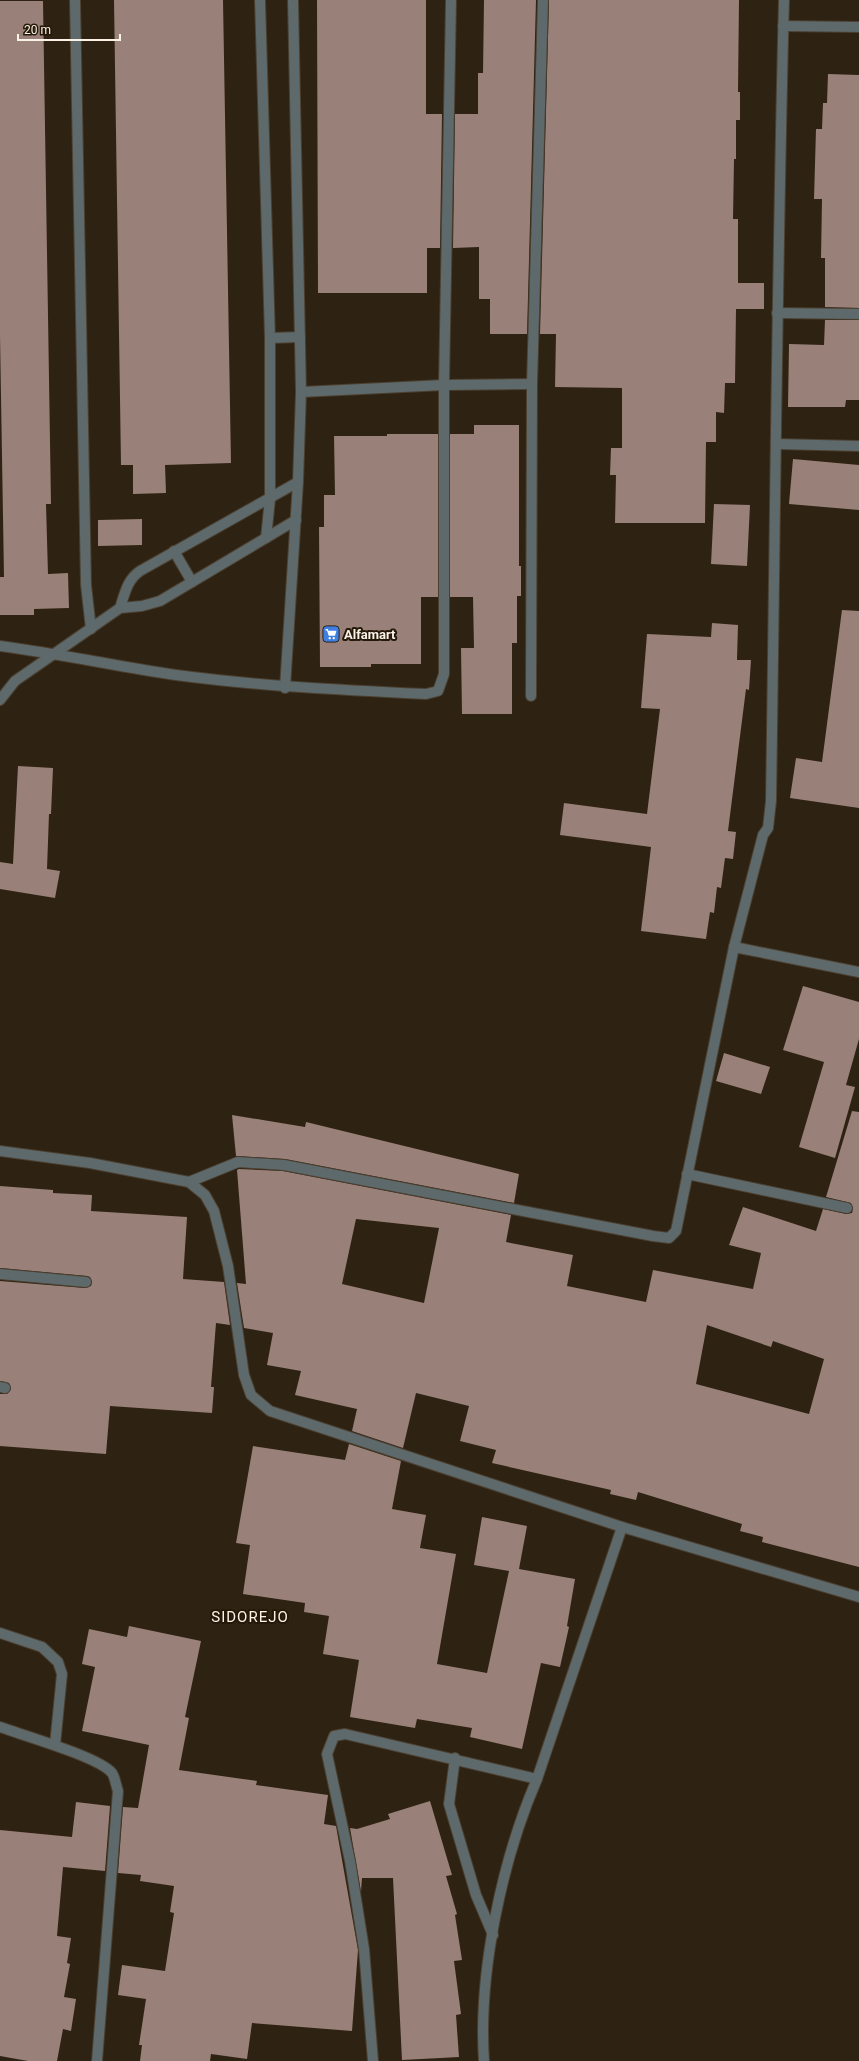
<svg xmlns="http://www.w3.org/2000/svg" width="859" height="2061" font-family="Roboto,sans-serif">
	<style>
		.building { fill: #998079; fill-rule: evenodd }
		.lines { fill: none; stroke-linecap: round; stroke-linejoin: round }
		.lane-casing { stroke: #4b3f30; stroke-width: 12 }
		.street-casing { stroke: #4b3f30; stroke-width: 12 }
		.lane { stroke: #5d696a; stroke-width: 10 }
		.street { stroke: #5d696a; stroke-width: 10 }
		.labels { text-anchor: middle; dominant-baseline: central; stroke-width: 4; stroke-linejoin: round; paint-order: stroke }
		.poi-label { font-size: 13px; font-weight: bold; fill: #fbf3e8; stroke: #241808; text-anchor: start }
		.quarter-label { font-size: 15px; letter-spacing: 1px; fill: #fbf3e8; stroke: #241808 }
	</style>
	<rect width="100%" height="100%" fill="#2e2212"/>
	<g class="building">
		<path d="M 114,0 L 223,0 L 231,463 L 165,465 L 166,493 L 133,494 L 133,465 L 121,465 Z"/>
		<path d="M 317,0 L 426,0 L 426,114 L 442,114 L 440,248 L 427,248 L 427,293 L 318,293 Z"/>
		<path d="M 484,0 L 536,0 L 527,334 L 490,334 L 490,299 L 479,299 L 479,247 L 453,248 L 455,114 L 478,114 L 478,73 L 483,73 Z"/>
		<path d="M 549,0 L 739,0 L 738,92 L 740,92 L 740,120 L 736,120 L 736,159 L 734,159 L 733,219 L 738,219 L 738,283 L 764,283 L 764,309 L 736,309 L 735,383 L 725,383 L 724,413 L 716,412 L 716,442 L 706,442 L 705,523 L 615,523 L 616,475 L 610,475 L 611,448 L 622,448 L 622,388 L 555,387 L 556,334 L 540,334 Z"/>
		<path d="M 0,1 L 43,1 L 51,504 L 46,504 L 48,574 L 68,573 L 69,608 L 34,609 L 34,615 L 0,615 L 0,577 L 4,577 L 0,336 Z"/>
		<path d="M 828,74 L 859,75 L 859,308 L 825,307 L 825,258 L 821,258 L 822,199 L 814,199 L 816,129 L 822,129 L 823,103 L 827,103 Z"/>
		<path d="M 825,320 L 859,320 L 859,400 L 846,400 L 845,407 L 788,407 L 789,344 L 824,345 Z"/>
		<path d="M 474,425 L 519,425 L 519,566 L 521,566 L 521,596 L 517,596 L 517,643 L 512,643 L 512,714 L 462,714 L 461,648 L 474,648 L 473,597 L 450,597 L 450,434 L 474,434 Z"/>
		<path d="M 387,434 L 438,434 L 438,597 L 421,597 L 421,664 L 371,664 L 371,667 L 320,667 L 319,527 L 324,527 L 324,495 L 335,495 L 334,436 L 387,436 Z"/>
		<path d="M 793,459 L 859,465 L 859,510 L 789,504 Z"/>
		<path d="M 714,504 L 750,505 L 747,566 L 711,564 Z"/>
		<path d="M 142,519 L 142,545 L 98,546 L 98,520 Z"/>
		<path d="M 842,610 L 859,611 L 859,808 L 790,798 L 796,758 L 822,762 Z"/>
		<path d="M 712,623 L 738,625 L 737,660 L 751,660 L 749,690 L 746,689 L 728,831 L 736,832 L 733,859 L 725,858 L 721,888 L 717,887 L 714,913 L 710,912 L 706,939 L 641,931 L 651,847 L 560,835 L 564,803 L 647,814 L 660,709 L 641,708 L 647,634 L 711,637 Z"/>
		<path d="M 18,766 L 53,768 L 51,814 L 49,814 L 47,869 L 60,871 L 55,898 L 0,889 L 0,862 L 13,864 Z"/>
		<path d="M 803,986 L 859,1002 L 859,1039 L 846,1085 L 855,1087 L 835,1158 L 799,1147 L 824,1062 L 783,1050 Z"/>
		<path d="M 724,1053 L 770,1067 L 761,1094 L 716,1081 Z"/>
		<path d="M 852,1111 L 859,1112 L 859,1567 L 762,1542 L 763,1537 L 740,1531 L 742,1524 L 638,1492 L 636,1500 L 610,1494 L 611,1490 L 492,1463 L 496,1450 L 460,1441 L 469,1406 L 416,1393 L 403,1448 L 352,1431 L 357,1409 L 295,1395 L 301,1371 L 267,1365 L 273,1333 L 244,1328 L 237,1283 L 246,1284 L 237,1170 L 239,1169 L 283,1171 L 511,1215 L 506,1242 L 573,1255 L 567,1286 L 646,1302 L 653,1270 L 753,1289 L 761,1253 L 729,1245 L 743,1207 L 816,1231 L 823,1209 L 846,1214 L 852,1213 L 853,1209 L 851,1203 L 826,1197 ZM 356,1219 L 439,1228 L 424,1303 L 342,1284 ZM 707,1325 L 771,1347 L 773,1341 L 824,1359 L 809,1414 L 696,1384 Z"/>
		<path d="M 232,1115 L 305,1127 L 306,1122 L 519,1174 L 514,1203 L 285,1159 L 236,1156 Z"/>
		<path d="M 0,1186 L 53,1190 L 53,1193 L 92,1195 L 91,1211 L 187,1217 L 183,1279 L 224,1282 L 230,1325 L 216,1323 L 211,1387 L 214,1387 L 212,1413 L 110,1406 L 106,1454 L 0,1446 L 0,1394 L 7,1394 L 11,1389 L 9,1383 L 0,1381 L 0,1281 L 85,1288 L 91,1286 L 92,1282 L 90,1277 L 87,1276 L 0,1268 Z"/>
		<path d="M 349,1444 L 401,1461 L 392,1509 L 426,1515 L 420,1548 L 456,1554 L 437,1664 L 487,1673 L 509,1571 L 474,1565 L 482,1517 L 527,1526 L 519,1569 L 575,1579 L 567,1626 L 569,1627 L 560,1667 L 541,1663 L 522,1749 L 470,1737 L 472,1728 L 417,1719 L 415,1728 L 350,1717 L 359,1660 L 323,1654 L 329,1616 L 304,1612 L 305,1603 L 243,1594 L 250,1545 L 236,1543 L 253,1446 L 345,1460 Z"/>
		<path d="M 129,1626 L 201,1641 L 185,1717 L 189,1718 L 179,1770 L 257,1781 L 256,1785 L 328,1795 L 324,1824 L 336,1826 L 358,1950 L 352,2031 L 252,2023 L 247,2059 L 211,2054 L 210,2061 L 140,2061 L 142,2045 L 139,2045 L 146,1999 L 118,1995 L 122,1965 L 165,1971 L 174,1913 L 170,1912 L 174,1886 L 140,1881 L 141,1875 L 118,1873 L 123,1807 L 138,1808 L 149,1745 L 82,1731 L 95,1667 L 82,1664 L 89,1629 L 127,1637 Z"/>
		<path d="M 430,1801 L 452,1875 L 446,1876 L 457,1914 L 455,1915 L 462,1960 L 454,1961 L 461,2014 L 456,2015 L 459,2057 L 402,2060 L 393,1878 L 362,1878 L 361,1892 L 350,1828 L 357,1829 L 390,1819 L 388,1814 Z"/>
		<path d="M 76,1802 L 110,1806 L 105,1871 L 63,1867 L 57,1936 L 71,1938 L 67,1963 L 70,1964 L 64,1997 L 76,1999 L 71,2031 L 63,2029 L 57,2061 L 28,2061 L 0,2056 L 0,1830 L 72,1837 Z"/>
	</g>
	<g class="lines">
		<g class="lane-casing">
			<path id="lane" d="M 0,1387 L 5,1388"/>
		</g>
		<g class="street-casing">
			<g id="street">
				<path d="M 75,0 L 86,585 L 91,629"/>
				<path d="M 260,0 L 270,338 L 270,499 L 266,538"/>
				<path d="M 783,26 L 859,27"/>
				<path d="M 777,313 L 859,314"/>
				<path d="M 270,338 L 300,337"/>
				<path d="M 301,392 L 444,385 L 532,384"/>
				<path d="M 777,444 L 859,446"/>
				<path d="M 174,551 L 192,582"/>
				<path d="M 120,608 C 125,593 127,580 140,571 L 298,482"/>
				<path d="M 0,646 C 59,654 117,666 176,675 C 259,686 342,690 426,694 L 438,691 L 444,674 L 444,385 L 451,0"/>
				<path d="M 285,688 L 298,482 L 301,392 L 293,0"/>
				<path d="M 531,696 L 532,384 L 543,0"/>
				<path d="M 0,700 L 15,681 L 120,608 L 142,606 L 160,601 L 296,520"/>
				<path d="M 734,947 L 859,972"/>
				<path d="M 0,1151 L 90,1163 L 189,1182 L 205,1195 L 214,1211 L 228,1266 L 244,1375 L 251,1395 L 270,1411 L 622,1527 L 859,1597"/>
				<path d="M 687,1174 L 847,1208"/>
				<path d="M 189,1182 L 238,1162 L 284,1165 L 653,1236 L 669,1238 L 676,1231 L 734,947 L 763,835 L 768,828 L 771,801 C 775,534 777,267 784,0"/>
				<path d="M 0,1274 L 86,1282"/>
				<path d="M 0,1633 L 42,1647 L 58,1662 L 62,1674 L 55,1745"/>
				<path d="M 0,1727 C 22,1735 99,1757 112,1773 C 115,1777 116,1786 118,1791 L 97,2061"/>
				<path d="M 455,1758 L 449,1804 L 476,1895 L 493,1935"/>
				<path d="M 373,2061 L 364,1949 L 350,1861 L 327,1754 L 334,1736 L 345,1734 L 537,1779"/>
				<path d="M 484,2061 C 478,1973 502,1860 537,1779 L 622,1527"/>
			</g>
		</g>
		<use href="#lane" class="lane"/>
		<use href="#street" class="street"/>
	</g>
	<defs>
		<g id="supermarket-square" transform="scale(0.9)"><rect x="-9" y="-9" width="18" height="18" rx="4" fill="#3f7fe0" stroke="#241808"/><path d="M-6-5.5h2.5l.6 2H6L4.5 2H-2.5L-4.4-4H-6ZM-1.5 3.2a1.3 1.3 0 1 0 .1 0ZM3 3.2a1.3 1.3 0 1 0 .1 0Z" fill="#fff"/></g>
	</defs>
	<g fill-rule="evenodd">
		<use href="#supermarket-square" x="331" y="634"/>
	</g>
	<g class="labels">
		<g class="poi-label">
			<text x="344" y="634">Alfamart</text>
		</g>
		<g class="quarter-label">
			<text x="250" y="1617">SIDOREJO</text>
		</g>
	</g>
	<path d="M18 34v6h102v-6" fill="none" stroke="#fbf3e8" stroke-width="2"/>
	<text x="24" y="34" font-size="12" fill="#fbf3e8" stroke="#241808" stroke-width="3" paint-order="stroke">20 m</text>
</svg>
